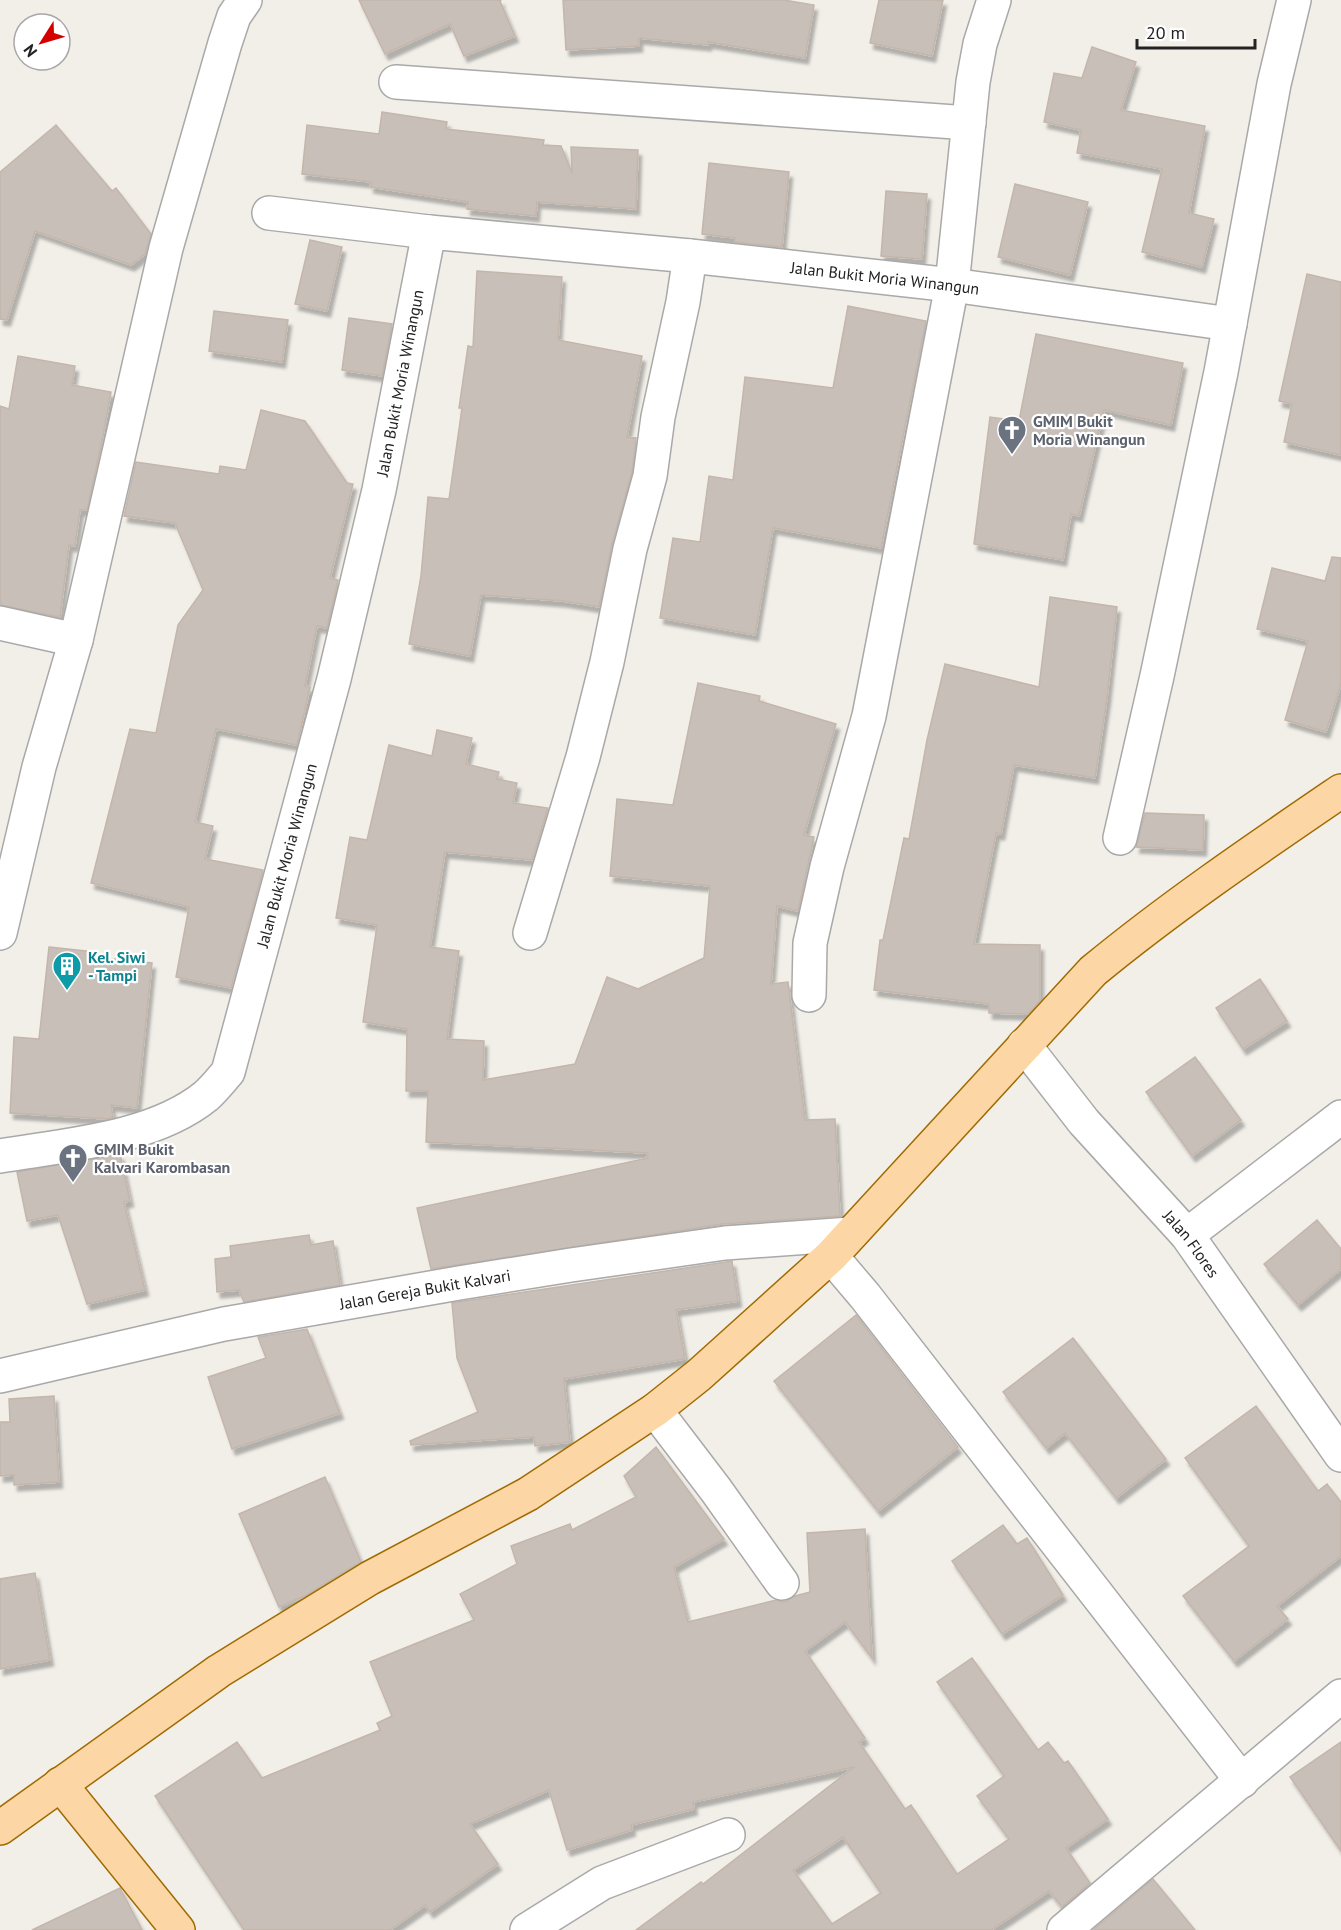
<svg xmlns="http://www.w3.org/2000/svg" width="1341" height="1930" font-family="'PT Sans',sans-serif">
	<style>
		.building { fill: #c7bfb8; stroke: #c4b6ab; stroke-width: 1.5; fill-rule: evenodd; filter: url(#shadow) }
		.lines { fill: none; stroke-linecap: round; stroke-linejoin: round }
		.minor-casing { stroke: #a9a9a9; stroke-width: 36 }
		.major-casing { stroke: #a06b00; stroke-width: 36 }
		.minor { stroke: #fff; stroke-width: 33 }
		.major { stroke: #fcd6a4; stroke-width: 33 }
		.labels { text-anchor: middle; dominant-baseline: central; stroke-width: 4.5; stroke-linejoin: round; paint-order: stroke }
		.street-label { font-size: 16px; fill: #222; stroke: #fff }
		.worship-label { font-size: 16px; font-weight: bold; fill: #5b616d; stroke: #fff; text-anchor: start }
		.culture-label { font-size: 16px; font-weight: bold; fill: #0d838f; stroke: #fff; text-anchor: start }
	</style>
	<defs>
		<filter id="shadow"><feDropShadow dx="3.5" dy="6" stdDeviation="1.5" flood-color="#0004"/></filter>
	</defs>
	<rect width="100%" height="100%" fill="#f2efe9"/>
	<g class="building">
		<path d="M 359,0 L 501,0 L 500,1 L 515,36 L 464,56 L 450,24 L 385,54 Z"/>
		<path d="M 563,0 L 784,0 L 814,5 L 805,58 L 708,42 L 708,45 L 639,38 L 639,46 L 566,50 Z"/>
		<path d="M 879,0 L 943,0 L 932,56 L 870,43 Z"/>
		<path d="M 1092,47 L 1136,62 L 1121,110 L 1205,126 L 1189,213 L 1214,219 L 1202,267 L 1142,252 L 1162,169 L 1077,153 L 1081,130 L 1044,122 L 1054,73 L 1082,78 Z"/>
		<path d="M 382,112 L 447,122 L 446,129 L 544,140 L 543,145 L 561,146 L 572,173 L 571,147 L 638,150 L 636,209 L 537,202 L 536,216 L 467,209 L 468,202 L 370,187 L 371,182 L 302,174 L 307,125 L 379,134 Z"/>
		<path d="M 56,125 L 112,191 L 116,188 L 151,234 L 145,254 L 131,265 L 35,231 L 7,320 L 0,319 L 0,172 Z"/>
		<path d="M 709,163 L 789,172 L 782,247 L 735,242 L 735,238 L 702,234 Z"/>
		<path d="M 1015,184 L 1088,202 L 1070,275 L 998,257 Z"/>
		<path d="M 886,191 L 927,194 L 922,259 L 881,256 Z"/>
		<path d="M 310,240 L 342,247 L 327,311 L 295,304 Z"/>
		<path d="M 477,271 L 562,277 L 558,340 L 642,356 L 627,437 L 636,438 L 632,472 L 612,544 L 599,607 L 563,601 L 481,595 L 470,656 L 409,644 L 421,576 L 428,497 L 449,499 L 462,408 L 459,408 L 468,346 L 473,347 Z"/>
		<path d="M 1307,274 L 1341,282 L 1341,455 L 1284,442 L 1292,404 L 1279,401 Z"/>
		<path d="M 848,306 L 926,321 L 881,548 L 773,528 L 755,635 L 660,618 L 673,538 L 700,542 L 709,476 L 733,480 L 745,377 L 833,388 Z"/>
		<path d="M 214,311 L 288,320 L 282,362 L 209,351 Z"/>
		<path d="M 349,318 L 392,324 L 382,376 L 342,370 Z"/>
		<path d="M 1036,334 L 1183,363 L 1171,425 L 1104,410 L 1079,516 L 1071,514 L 1063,560 L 974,544 L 990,417 L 1019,421 Z"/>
		<path d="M 18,356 L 75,366 L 72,385 L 111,392 L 102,441 L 87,510 L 80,510 L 75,546 L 69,545 L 60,617 L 0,605 L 0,406 L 9,409 Z"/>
		<path d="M 261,410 L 305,421 L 347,483 L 353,484 L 330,578 L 338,580 L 327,628 L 317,626 L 305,686 L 310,687 L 297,745 L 216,729 L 195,822 L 213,826 L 205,859 L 263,870 L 231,988 L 176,977 L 189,907 L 91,883 L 130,729 L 156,733 L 178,625 L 203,590 L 175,523 L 124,516 L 136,462 L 219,474 L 220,466 L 246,470 Z"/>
		<path d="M 1332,557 L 1341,558 L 1341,684 L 1326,732 L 1285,720 L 1308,641 L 1257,629 L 1272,568 L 1325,581 Z"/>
		<path d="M 1050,597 L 1117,607 L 1107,698 L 1095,778 L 1014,765 L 1001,834 L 996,833 L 974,944 L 1040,945 L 1040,1001 L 1028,1014 L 989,1013 L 989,1004 L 874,990 L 880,940 L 883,940 L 904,838 L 909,839 L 927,740 L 945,664 L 1039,687 Z"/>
		<path d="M 698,683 L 760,696 L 759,701 L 836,724 L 804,835 L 814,837 L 798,911 L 777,906 L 771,984 L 788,982 L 805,1120 L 835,1119 L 840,1216 L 722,1224 L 431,1269 L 417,1208 L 648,1158 L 647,1153 L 426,1142 L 428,1091 L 406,1091 L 407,1029 L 363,1022 L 377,925 L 336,918 L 350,837 L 367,840 L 389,745 L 432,756 L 437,730 L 472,738 L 466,764 L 499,772 L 497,779 L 517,783 L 513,803 L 548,808 L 532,860 L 445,852 L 430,947 L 459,951 L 447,1039 L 484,1041 L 483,1080 L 575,1064 L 607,977 L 638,989 L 704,958 L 710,886 L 610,876 L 617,799 L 673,805 Z"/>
		<path d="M 1145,813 L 1204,815 L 1203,850 L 1136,847 Z"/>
		<path d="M 49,947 L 95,952 L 94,957 L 152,963 L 137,1108 L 111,1105 L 113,1117 L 108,1119 L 10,1113 L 14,1037 L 39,1039 Z"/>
		<path d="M 1260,979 L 1287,1021 L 1243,1049 L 1216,1008 Z"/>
		<path d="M 1195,1057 L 1241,1120 L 1192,1156 L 1146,1092 Z"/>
		<path d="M 120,1154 L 130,1201 L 124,1202 L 145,1290 L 87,1304 L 58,1215 L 27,1221 L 17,1172 Z"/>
		<path d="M 1317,1220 L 1341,1249 L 1341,1269 L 1298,1305 L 1264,1264 Z"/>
		<path d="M 309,1235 L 311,1245 L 333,1241 L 340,1285 L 244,1302 L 239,1290 L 217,1292 L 215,1259 L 231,1257 L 230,1246 Z"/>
		<path d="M 732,1261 L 738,1301 L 676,1310 L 685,1359 L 564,1379 L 570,1442 L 535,1446 L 534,1437 L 411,1445 L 410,1441 L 478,1412 L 457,1358 L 452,1303 Z"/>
		<path d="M 856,1315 L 958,1447 L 878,1511 L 774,1381 Z"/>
		<path d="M 307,1329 L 340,1413 L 232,1449 L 208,1377 L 266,1358 L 258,1337 Z"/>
		<path d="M 1073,1338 L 1166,1459 L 1116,1498 L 1065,1433 L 1046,1448 L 1003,1392 Z"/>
		<path d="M 54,1396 L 59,1482 L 14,1485 L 14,1475 L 0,1476 L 0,1422 L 10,1422 L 9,1399 Z"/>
		<path d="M 1256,1406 L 1318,1491 L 1327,1484 L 1341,1502 L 1341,1556 L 1277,1606 L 1288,1619 L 1234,1661 L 1183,1596 L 1249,1546 L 1185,1458 Z"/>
		<path d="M 656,1447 L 724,1539 L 674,1567 L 688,1622 L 776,1600 L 784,1602 L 795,1596 L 810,1592 L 807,1533 L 865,1529 L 872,1658 L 845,1622 L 805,1651 L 865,1738 L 859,1742 L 905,1809 L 911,1805 L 957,1874 L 1009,1839 L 977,1796 L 1004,1776 L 937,1682 L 972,1658 L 1038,1750 L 1048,1742 L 1064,1763 L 1068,1761 L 1108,1819 L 1066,1848 L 1090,1883 L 1062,1907 L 1049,1891 L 991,1930 L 636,1930 L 701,1882 L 703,1884 L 854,1767 L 693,1802 L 694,1809 L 631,1825 L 632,1830 L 567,1850 L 549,1790 L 470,1824 L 498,1864 L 430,1912 L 425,1905 L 390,1930 L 244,1930 L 155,1796 L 237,1742 L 262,1778 L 380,1730 L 377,1723 L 392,1716 L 370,1662 L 474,1620 L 460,1594 L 517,1564 L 511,1546 L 570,1524 L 572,1530 L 636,1497 L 624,1476 ZM 843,1837 L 881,1893 L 832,1924 L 793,1870 Z"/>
		<path d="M 325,1477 L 361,1562 L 305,1596 L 279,1607 L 239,1514 Z"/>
		<path d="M 1003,1525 L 1017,1544 L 1027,1538 L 1063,1595 L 1002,1634 L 952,1561 Z"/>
		<path d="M 35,1573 L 50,1660 L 0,1669 L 0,1579 Z"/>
		<path d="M 1341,1742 L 1341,1851 L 1290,1777 Z"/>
		<path d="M 1153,1879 L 1195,1930 L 1093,1930 Z"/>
		<path d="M 120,1888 L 142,1930 L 32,1930 Z"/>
	</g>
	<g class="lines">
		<g class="minor-casing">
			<g id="minor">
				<path d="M 396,82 L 969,123"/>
				<path d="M 269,213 L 429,232"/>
				<path d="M 0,623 L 76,640"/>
				<path d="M 1120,838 L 1157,676 L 1221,372 L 1274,84 L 1294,0"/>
				<path d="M 0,933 L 39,767 L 76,640 L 166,248 L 225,43 L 234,16 L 245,0"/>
				<path d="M 530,933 L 583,757 L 607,662 L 630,549 L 650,476 L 658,417 L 683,302 L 690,256"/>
				<path d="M 809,995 L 810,943 L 827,867 L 869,716 L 952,285 L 973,82 L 980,44 L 994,0"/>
				<path id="s1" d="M 1024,1045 L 1084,1122 L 1187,1235 L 1341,1455"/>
				<path id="s2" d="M 0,1156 C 66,1145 153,1139 206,1096 C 214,1089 221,1080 228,1072 L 334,679 L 379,490 L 429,232 L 690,256 L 952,285 L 1230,324"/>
				<path d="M 1187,1235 L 1341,1117"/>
				<path d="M 831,1256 L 865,1296 L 1242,1781"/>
				<path id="s3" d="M 0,1376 L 224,1324 L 459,1283 L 571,1265 L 725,1243 L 851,1234"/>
				<path d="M 655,1410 L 716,1490 L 782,1583"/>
				<path d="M 527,1930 L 602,1883 L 728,1835"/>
				<path d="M 1064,1930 L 1341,1696"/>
			</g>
		</g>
		<g class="major-casing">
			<g id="major">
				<path d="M 60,1784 L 178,1930"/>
				<path d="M 0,1828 L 219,1671 L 370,1578 L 528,1494 L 655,1410 L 699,1375 L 831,1256 L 1093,971 C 1172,906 1256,849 1341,791"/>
			</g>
		</g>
		<use href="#minor" class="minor"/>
		<use href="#major" class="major"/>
	</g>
	<defs>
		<g id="church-pin" transform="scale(1.5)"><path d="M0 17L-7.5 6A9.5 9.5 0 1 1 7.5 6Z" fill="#6b7280" stroke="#fff"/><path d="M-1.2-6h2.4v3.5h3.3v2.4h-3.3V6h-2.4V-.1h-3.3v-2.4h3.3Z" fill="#fff"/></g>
		<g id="building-pin" transform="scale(1.5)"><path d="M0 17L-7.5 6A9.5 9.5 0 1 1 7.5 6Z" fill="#0f9aa8" stroke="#fff"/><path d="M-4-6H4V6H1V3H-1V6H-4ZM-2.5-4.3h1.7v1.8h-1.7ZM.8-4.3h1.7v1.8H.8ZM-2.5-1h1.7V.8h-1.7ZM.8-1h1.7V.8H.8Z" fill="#fff"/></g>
	</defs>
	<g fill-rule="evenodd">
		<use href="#church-pin" x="1012" y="430"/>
		<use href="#building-pin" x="67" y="966"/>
		<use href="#church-pin" x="73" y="1158"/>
	</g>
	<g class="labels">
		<g class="street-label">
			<text stroke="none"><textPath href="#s2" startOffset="1572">Jalan Bukit Moria Winangun</textPath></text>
			<text stroke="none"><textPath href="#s2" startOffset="960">Jalan Bukit Moria Winangun</textPath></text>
			<text stroke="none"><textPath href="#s2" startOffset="474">Jalan Bukit Moria Winangun</textPath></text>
			<text stroke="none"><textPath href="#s1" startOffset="260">Jalan Flores</textPath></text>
			<text stroke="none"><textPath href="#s3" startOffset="434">Jalan Gereja Bukit Kalvari</textPath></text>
		</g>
		<g class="worship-label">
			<text x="1033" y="421">GMIM Bukit<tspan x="1033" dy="18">Moria Winangun</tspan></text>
			<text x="94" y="1149">GMIM Bukit<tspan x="94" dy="18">Kalvari Karombasan</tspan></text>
		</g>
		<g class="culture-label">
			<text x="88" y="957">Kel. Siwi<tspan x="88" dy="18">- Tampi</tspan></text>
		</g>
	</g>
	<g transform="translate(42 42) rotate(233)"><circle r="28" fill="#ffffff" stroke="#a7a7a7" stroke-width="1.5"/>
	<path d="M0-4.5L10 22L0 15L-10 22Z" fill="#d40000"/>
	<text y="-9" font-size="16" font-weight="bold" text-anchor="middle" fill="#222222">N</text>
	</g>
	<path d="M1137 39v9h118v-9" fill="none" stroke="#222222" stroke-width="3"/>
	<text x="1146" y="39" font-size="18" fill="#222222" stroke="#ffffff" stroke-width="4.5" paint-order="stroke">20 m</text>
</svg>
